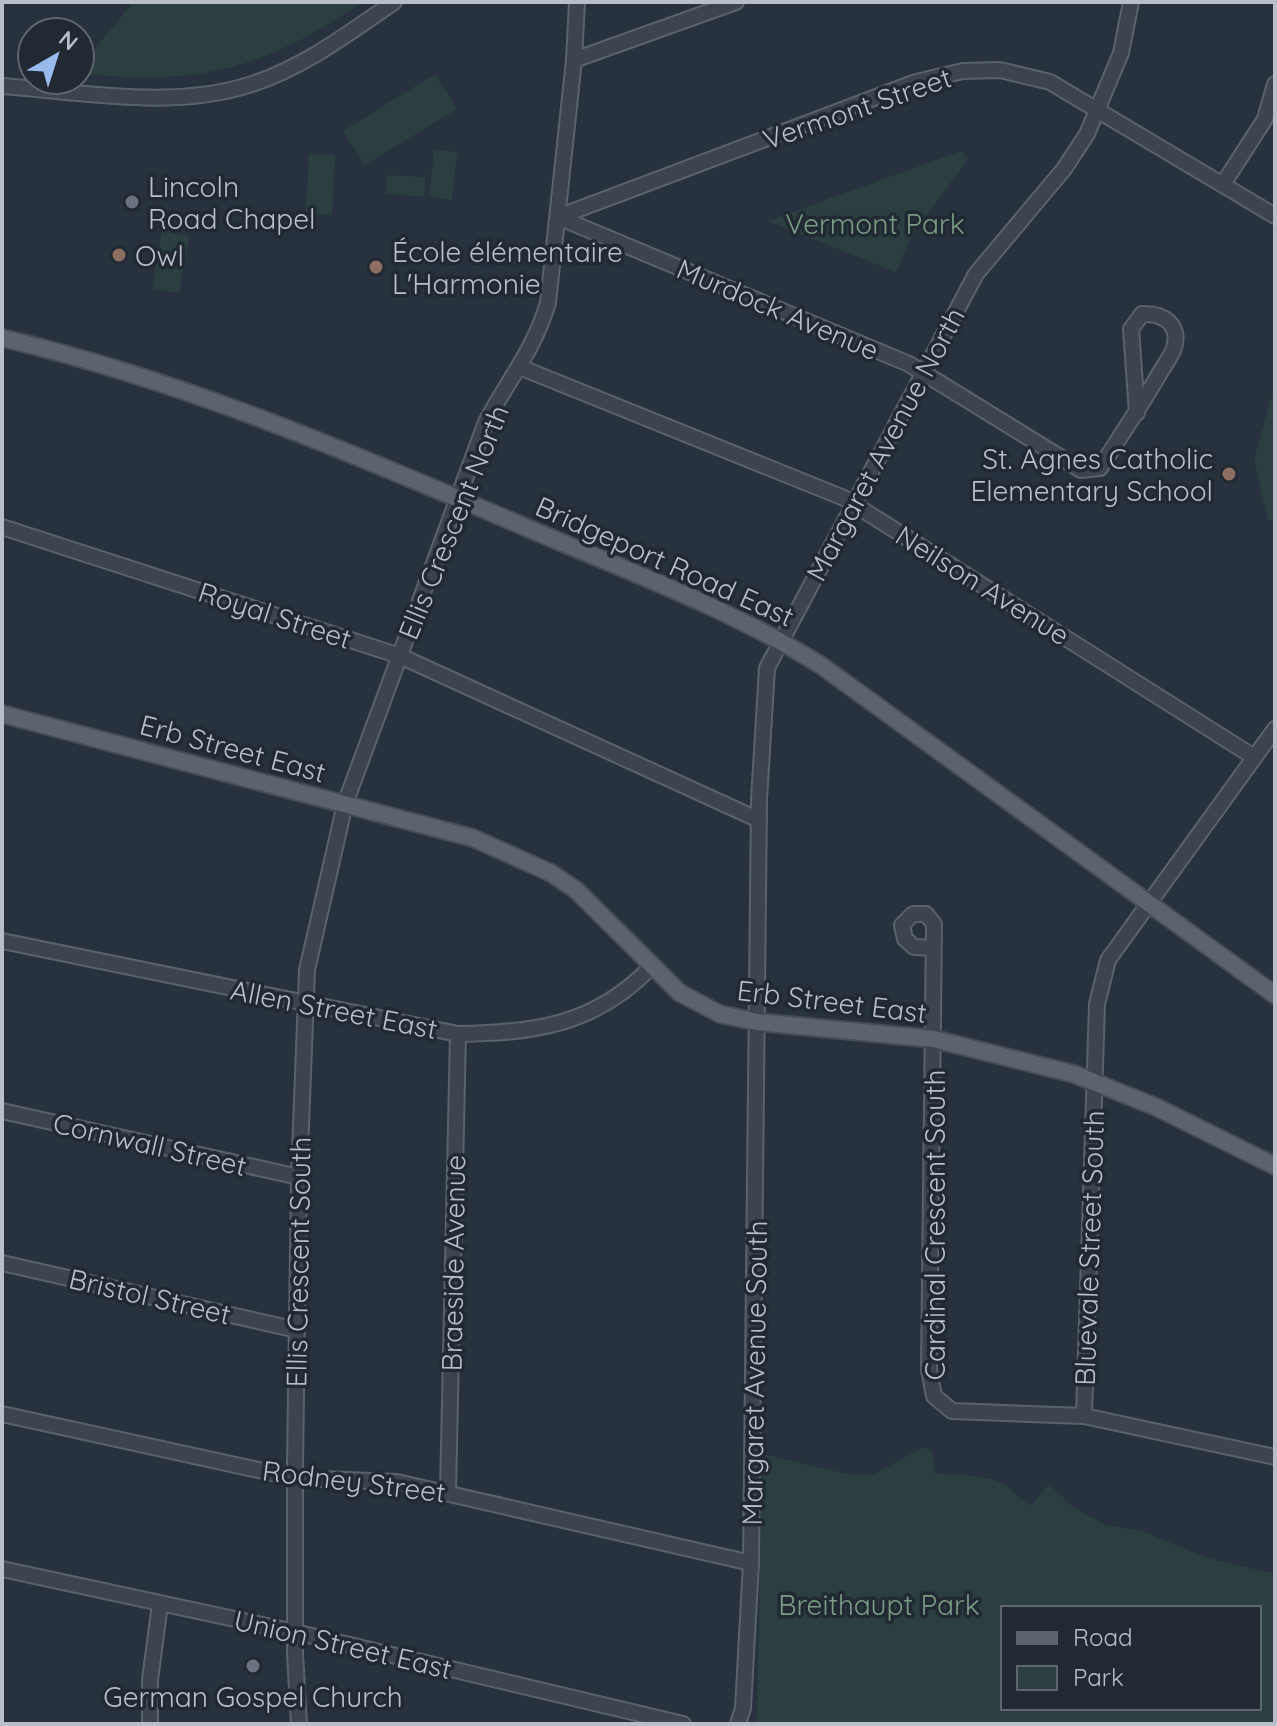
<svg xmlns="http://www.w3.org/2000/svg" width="1277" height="1726" font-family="Quicksand,sans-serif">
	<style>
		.green { fill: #2b3f40; fill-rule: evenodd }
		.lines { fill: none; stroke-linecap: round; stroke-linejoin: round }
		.minor-casing { stroke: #5a626c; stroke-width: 18 }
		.major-casing { stroke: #464d57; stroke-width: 20 }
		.minor { stroke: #3c444e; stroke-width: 14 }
		.major { stroke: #5a636e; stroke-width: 16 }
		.worship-dot { fill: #6b7280; stroke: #212933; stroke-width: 3 }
		.education-dot { fill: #8d6e63; stroke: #212933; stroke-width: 3 }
		.labels { text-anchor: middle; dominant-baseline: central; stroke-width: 7; stroke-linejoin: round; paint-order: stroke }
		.street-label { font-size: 28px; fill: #b9bfc9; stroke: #212933 }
		.poi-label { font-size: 28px; fill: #b9bfc9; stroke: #212933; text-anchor: start }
		.park-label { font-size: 28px; fill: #799c82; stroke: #212933 }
	</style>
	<rect width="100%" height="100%" fill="#28323e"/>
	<g class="green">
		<path d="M 133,2 L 362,2 C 266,69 196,87 80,73 L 80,67 Z"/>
		<path d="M 435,74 L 457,109 L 365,165 L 343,131 Z"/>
		<path d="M 434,150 L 457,152 L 452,200 L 429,197 Z"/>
		<path d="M 961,151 L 968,159 L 912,235 L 896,272 L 768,221 Z"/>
		<path d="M 309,154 L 335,155 L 332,215 L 306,213 Z"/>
		<path d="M 387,175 L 425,177 L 424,197 L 386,193 Z"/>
		<path d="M 162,231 L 189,236 L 179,293 L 152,288 Z"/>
		<path d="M 1273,392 L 1275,393 L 1275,523 L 1268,519 L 1254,460 Z"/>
		<path d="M 923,1447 L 932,1452 L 935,1474 C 956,1474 980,1475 1000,1482 C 1011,1487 1018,1500 1031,1505 L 1049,1484 L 1073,1507 L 1107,1526 L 1140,1530 L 1207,1558 L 1275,1574 L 1275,1724 L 757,1724 L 762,1454 L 851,1475 L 873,1475 ZM 1003,1608 L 1259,1608 L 1259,1708 L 1003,1708 Z"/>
	</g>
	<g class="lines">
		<g class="minor-casing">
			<g id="minor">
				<path d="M 574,60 L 736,2"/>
				<path d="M 2,86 C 82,92 174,110 252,84 C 304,67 349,33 394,2"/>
				<path d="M 1223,184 L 1265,119 L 1275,84"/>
				<path d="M 558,217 L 909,364 L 1081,470 L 1100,468 C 1120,437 1140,407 1158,376 C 1163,367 1171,357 1174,348 C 1181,324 1163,313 1142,314 L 1131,329 L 1137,413"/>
				<path d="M 558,217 L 916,82 L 963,71 L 1000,70 L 1050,82 L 1275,216"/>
				<path d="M 522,368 L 844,498 L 1254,757"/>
				<path d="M 2,527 L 400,656 L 759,820"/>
				<path d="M 2,941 L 458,1034 C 535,1033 595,1025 651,967"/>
				<path d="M 933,948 L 914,947 L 905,939 L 902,925 L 913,914 L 926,914 L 934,924 L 929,1370 L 934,1396 L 952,1411 L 1084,1416 L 1275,1457"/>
				<path d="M 2,1111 L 299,1177"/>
				<path d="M 2,1263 L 297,1330"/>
				<path d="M 2,1414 L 295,1478 L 397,1482 L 751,1563"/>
				<path d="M 1084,1416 L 1097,1004 L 1108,960 L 1275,729"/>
				<path d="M 448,1492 L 458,1034"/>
				<path d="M 2,1569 L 295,1632 L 683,1724"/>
				<path d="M 150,1724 L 150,1680 L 160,1604"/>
				<path d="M 299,1724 L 295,1654 L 295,1466 L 299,1177 L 307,970 L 345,804 L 486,422 C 509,378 532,354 548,303 L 574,60 L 577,2"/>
				<path d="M 738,1724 L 743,1708 L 751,1563 L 759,800 L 767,668 L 976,274 L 1064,169 L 1087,134 L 1121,53 L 1131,2"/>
			</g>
		</g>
		<g class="major-casing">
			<g id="major">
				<path d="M 2,338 C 185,381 359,456 532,530 C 630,572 731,609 822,666 L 1275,995"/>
				<path d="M 2,714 L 473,838 L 551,873 L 576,890 L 680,993 L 720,1014 L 757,1022 L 934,1039 L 1074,1074 L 1156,1107 L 1275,1166"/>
			</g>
		</g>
		<use href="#minor" class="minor"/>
		<use href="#major" class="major"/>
	</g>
	<g class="worship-dot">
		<circle cx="132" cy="202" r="8"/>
		<circle cx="253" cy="1666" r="8"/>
	</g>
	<g class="education-dot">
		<circle cx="119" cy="255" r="8"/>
		<circle cx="376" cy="267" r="8"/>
		<circle cx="1229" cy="474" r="8"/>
	</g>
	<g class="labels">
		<g class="street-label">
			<text transform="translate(857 108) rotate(-19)">Vermont Street</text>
			<text transform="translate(778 309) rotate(23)">Murdock Avenue</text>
			<text transform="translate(885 444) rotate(-62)">Margaret Avenue North</text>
			<text transform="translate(453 522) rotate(-68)">Ellis Crescent North</text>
			<text transform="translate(665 561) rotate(24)">Bridgeport Road East</text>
			<text transform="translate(983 585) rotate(32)">Neilson Avenue</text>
			<text transform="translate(275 615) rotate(18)">Royal Street</text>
			<text transform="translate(233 748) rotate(15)">Erb Street East</text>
			<text transform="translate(832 1001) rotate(7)">Erb Street East</text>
			<text transform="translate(334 1009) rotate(11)">Allen Street East</text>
			<text transform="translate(150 1144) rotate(13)">Cornwall Street</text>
			<text transform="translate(934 1225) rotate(-90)">Cardinal Crescent South</text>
			<text transform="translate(1089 1248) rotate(-88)">Bluevale Street South</text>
			<text transform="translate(298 1262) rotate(-89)">Ellis Crescent South</text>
			<text transform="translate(453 1263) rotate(-89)">Braeside Avenue</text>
			<text transform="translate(150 1296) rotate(13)">Bristol Street</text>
			<text transform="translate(754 1373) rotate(-89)">Margaret Avenue South</text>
			<text transform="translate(354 1481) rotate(7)">Rodney Street</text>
			<text transform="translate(343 1644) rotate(13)">Union Street East</text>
		</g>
		<g class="poi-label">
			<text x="148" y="186">Lincoln<tspan x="148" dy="32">Road Chapel</tspan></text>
			<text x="392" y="251">École élémentaire<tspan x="392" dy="32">L'Harmonie</tspan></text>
			<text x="135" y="255">Owl</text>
			<text x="1213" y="458" text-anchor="end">St. Agnes Catholic<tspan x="1213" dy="32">Elementary School</tspan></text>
			<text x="253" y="1696" text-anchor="middle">German Gospel Church</text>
		</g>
		<g class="park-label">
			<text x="875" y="223">Vermont Park</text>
			<text x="879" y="1604">Breithaupt Park</text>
		</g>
	</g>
	<rect width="1277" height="1726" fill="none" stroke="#b9bfc9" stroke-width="8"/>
	<rect x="1001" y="1606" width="260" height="104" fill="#212933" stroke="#5e656f" stroke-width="2"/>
	<rect x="1017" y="1632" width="40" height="12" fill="#5a636e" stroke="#5e656f" stroke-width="2"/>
	<text x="1073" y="1646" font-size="24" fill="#b9bfc9">Road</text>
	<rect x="1017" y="1666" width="40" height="24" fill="#2b3f40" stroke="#5e656f" stroke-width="2"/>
	<text x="1073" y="1686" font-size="24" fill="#b9bfc9">Park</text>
	<g transform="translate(56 56) rotate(39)"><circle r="38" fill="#212933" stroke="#5e656f" stroke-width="2"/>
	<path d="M0-6L14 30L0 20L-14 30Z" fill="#99baed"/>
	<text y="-12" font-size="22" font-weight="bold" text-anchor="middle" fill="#b9bfc9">N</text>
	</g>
</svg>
